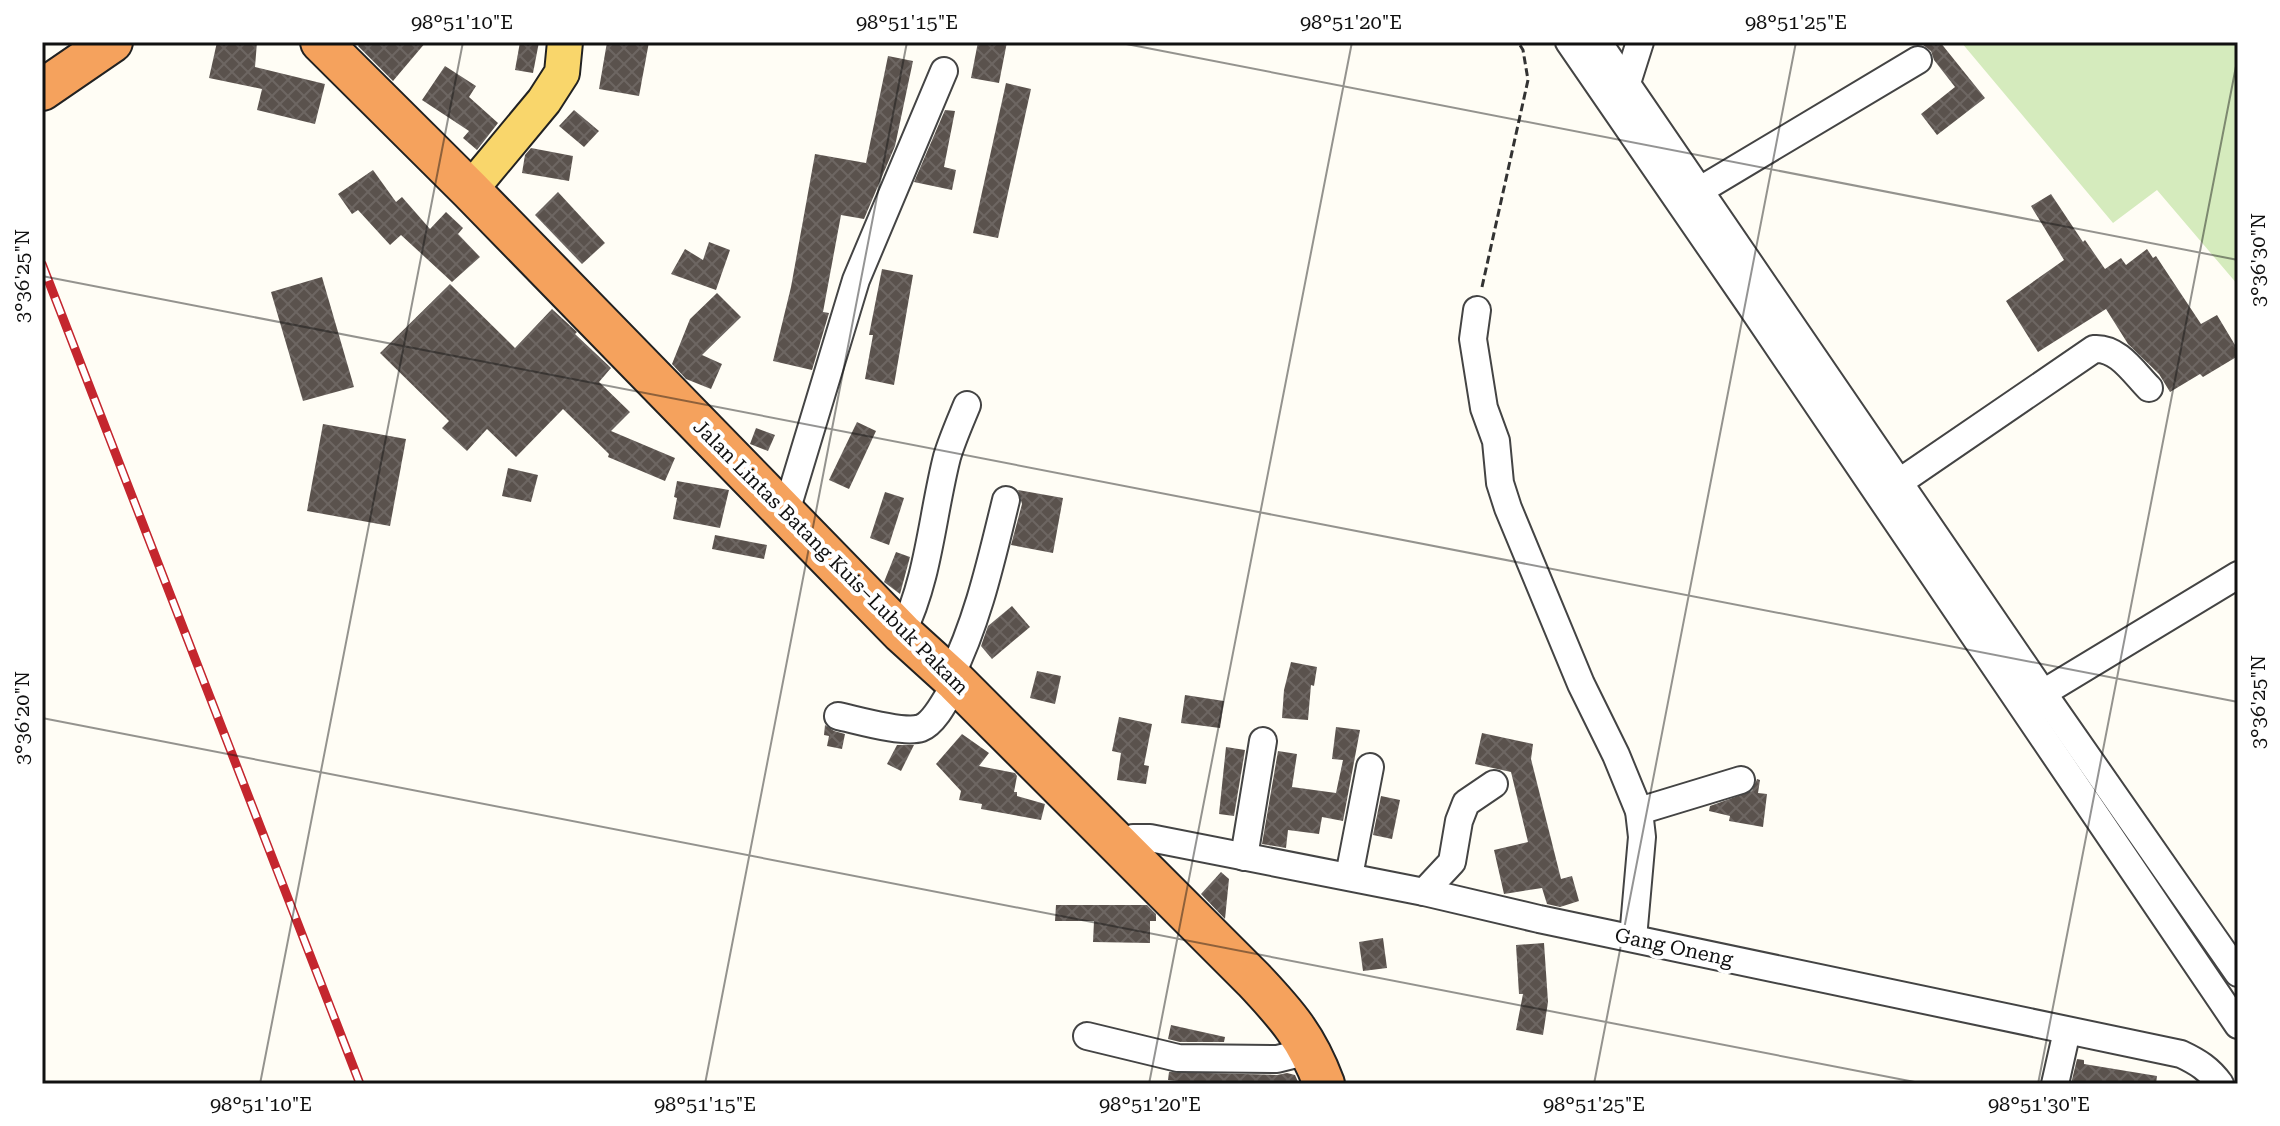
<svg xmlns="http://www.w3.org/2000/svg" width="2280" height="1126" font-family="'Roboto Serif',serif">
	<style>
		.grass { fill: #d5ebbd }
		.building { fill: url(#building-cross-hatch) }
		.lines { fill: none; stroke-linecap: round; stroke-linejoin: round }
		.minor-casing { stroke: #444; stroke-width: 30 }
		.major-casing { stroke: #222; stroke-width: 38 }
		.highway-casing { stroke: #222; stroke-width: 44 }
		.path { stroke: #333; stroke-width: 3; stroke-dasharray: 8 4; stroke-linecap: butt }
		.minor { stroke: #fff; stroke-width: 26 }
		.major { stroke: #f9d66b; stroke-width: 34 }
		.highway { stroke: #f5a25d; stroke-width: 40 }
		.rail-casing { stroke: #c4262e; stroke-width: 9 }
		.rail { stroke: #fff; stroke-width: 6; stroke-dasharray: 18; stroke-linecap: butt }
		.ticks { fill: none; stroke: #111; stroke-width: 2; stroke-opacity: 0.45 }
		.labels { text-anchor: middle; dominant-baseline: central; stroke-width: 8; stroke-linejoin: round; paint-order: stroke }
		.street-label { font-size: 20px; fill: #111; stroke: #fff }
		.neatline { fill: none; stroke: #111; stroke-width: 3 }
		.ticks-label { font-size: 20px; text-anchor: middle; fill: #111 }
	</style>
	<defs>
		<pattern id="building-cross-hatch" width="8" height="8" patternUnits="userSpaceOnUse" patternTransform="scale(2)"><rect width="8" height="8" fill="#5a524d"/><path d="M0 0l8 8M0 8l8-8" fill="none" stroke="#6d6662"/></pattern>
	</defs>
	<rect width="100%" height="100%" fill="#fffdf5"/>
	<path class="grass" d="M 1961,42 L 2238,42 L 2238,285 L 2157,190 L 2113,223 Z"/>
	<g class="building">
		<path d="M 217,42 L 257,42 L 255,67 L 325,84 L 315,124 L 257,110 L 262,89 L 209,78 Z"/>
		<path d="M 361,42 L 426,42 L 393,81 L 358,46 Z"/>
		<path d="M 520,42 L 539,42 L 533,73 L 515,70 Z"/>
		<path d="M 607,42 L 649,42 L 639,96 L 599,89 Z"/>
		<path d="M 978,42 L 1007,42 L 999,83 L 971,78 Z"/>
		<path d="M 1919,42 L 1940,42 L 1985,98 L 1937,135 L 1921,114 L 1955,87 L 1934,60 L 1931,51 Z"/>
		<path d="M 888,56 L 913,61 L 895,146 L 864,219 L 841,215 L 823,312 L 829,313 L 812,370 L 773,361 L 791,287 L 815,154 L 866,163 Z"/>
		<path d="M 445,66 L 476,86 L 469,97 L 498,123 L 477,150 L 463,138 L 469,131 L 422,100 Z"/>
		<path d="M 1006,83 L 1031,89 L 998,238 L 973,233 Z"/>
		<path d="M 574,110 L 599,131 L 584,147 L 559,126 Z"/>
		<path d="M 945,110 L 955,111 L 944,167 L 956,170 L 952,190 L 914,182 Z"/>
		<path d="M 531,148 L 573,156 L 569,181 L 522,173 L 525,155 Z"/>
		<path d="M 373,170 L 396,202 L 402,197 L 430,229 L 446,212 L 463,228 L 458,234 L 480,257 L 452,282 L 401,235 L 390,245 L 358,210 L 352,214 L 338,194 Z"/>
		<path d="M 558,192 L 605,243 L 582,264 L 535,215 Z"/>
		<path d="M 2051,194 L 2083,242 L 2085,240 L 2105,269 L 2121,258 L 2126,265 L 2147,249 L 2153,258 L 2156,256 L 2201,324 L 2217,315 L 2238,350 L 2238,356 L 2203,377 L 2200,374 L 2170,392 L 2159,374 L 2128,344 L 2106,309 L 2038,352 L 2006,301 L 2064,260 L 2031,206 Z"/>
		<path d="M 709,242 L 730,250 L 716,290 L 671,274 L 685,249 L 703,260 Z"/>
		<path d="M 882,269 L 913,275 L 894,385 L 865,379 L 873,335 L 869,335 Z"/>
		<path d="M 322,277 L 354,387 L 303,401 L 271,292 Z"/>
		<path d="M 450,284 L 515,348 L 552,309 L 577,332 L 575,334 L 611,368 L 599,382 L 630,412 L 611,431 L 675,458 L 665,481 L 608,457 L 609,454 L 563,409 L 516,457 L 487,429 L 467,451 L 442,428 L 449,421 L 380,353 Z"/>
		<path d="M 717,293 L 741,317 L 702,355 L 722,364 L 711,389 L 686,379 L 672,364 L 690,319 Z"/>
		<path d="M 857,422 L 876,431 L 849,489 L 829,480 Z"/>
		<path d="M 323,424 L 406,439 L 390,526 L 307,511 Z"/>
		<path d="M 756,428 L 775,435 L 768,451 L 750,444 Z"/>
		<path d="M 508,468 L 538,475 L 531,502 L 502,496 Z"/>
		<path d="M 677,481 L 729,490 L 720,528 L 673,519 L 677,498 L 674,497 Z"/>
		<path d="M 1018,490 L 1063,498 L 1053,553 L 1011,545 L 1022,504 Z"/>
		<path d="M 885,492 L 904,498 L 889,545 L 870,538 Z"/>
		<path d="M 715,535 L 767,545 L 764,559 L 712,549 Z"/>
		<path d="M 896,552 L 910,557 L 900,594 L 884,582 Z"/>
		<path d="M 1012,606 L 1030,627 L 992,659 L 981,646 L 988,626 Z"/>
		<path d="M 1291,662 L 1317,667 L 1314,686 L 1311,685 L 1308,720 L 1282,718 L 1284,690 Z"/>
		<path d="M 1037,671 L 1061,676 L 1055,704 L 1030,698 Z"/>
		<path d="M 1185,695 L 1224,701 L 1220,728 L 1181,723 Z"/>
		<path d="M 1119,717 L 1152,724 L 1144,765 L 1149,766 L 1146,784 L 1117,780 L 1121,753 L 1112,751 Z"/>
		<path d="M 825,725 L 834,731 L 845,734 L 842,749 L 827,746 L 829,736 L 824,735 Z"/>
		<path d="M 1336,727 L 1360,730 L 1343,821 L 1322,817 L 1319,834 L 1288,830 L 1286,848 L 1262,844 L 1278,751 L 1297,754 L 1292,787 L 1336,793 L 1343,760 L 1332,759 Z"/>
		<path d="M 1482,733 L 1533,744 L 1531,759 L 1561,879 L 1572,876 L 1579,901 L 1560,907 L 1547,904 L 1542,888 L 1504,894 L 1494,850 L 1528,842 L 1511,772 L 1475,764 Z"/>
		<path d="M 962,734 L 989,753 L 979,766 L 1015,773 L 1017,776 L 1014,792 L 1017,792 L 1017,796 L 1045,804 L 1041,820 L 981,809 L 982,804 L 959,800 L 961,791 L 936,764 Z"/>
		<path d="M 897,745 L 914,745 L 901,771 L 887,764 Z"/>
		<path d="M 1226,747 L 1245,750 L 1234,816 L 1219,814 Z"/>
		<path d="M 1757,779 L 1760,780 L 1758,793 L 1767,794 L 1763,827 L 1729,821 L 1730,816 L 1709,811 L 1710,806 L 1752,791 Z"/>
		<path d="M 1381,796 L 1400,800 L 1392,839 L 1373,835 Z"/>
		<path d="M 1221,872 L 1229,879 L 1225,919 L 1201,894 Z"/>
		<path d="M 1056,905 L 1147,905 L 1156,914 L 1156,921 L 1150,921 L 1150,943 L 1093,942 L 1094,921 L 1055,921 Z"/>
		<path d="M 1383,938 L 1387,968 L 1363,971 L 1359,942 Z"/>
		<path d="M 1544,943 L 1548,1002 L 1543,1035 L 1516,1030 L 1523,994 L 1519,994 L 1516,945 Z"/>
		<path d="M 1171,1025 L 1225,1037 L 1224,1042 L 1180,1042 L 1168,1039 Z"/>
		<path d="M 2077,1059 L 2084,1060 L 2084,1064 L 2157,1076 L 2156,1084 L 2071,1084 Z"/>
		<path d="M 1169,1072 L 1277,1075 L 1287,1073 L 1295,1075 L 1299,1084 L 1205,1084 L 1168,1080 Z"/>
	</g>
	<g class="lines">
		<g class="minor-casing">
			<g id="minor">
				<path d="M 1569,42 L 1750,305 L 2238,1025"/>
				<path d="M 1598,42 L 2043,693 L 2238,973"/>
				<path d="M 1627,83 L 1640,42"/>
				<path d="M 1687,198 L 1918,60"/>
				<path d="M 1477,310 L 1473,339 L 1484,408 L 1496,441 L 1500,483 L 1508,508 L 1581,684 L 1616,755 L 1639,811 L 1642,837 L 1633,938"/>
				<path d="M 1885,492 L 2094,349 C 2118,347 2134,373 2149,388"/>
				<path d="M 785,515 L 856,280 L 944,71"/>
				<path d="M 902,633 C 929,578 932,516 947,457 C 952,440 960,422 967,405"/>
				<path d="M 950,677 C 978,621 991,561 1006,500"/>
				<path d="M 2043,693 L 2238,575"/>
				<path d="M 838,716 C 857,720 904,734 921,728 C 936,722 948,695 956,682"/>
				<path d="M 1639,811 L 1741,780"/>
				<path d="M 1118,845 L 1133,838 L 1150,838 L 1424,892 L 1539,919 L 2181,1054 C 2198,1062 2209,1069 2220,1084"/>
				<path d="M 1244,857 L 1263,741"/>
				<path d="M 1349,876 L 1370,767"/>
				<path d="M 1424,892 L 1452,862 L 1459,821 L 1466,803 L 1494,784"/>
				<path d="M 1087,1036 L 1178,1058 L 1277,1059 L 1309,1051"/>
				<path d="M 2055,1084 L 2067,1031"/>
			</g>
		</g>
		<g class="major-casing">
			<path id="major" d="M 470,190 L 544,101 L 562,73 L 565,42"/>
		</g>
		<g class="highway-casing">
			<g id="highway">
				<path d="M 321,42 L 470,190 L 902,633 L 956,682 L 1254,980 C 1287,1015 1307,1038 1324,1084"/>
				<path d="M 42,90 L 112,42"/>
			</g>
		</g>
		<path class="path" d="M 1482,287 L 1528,80 L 1523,50 L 1518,42"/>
		<use href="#minor" class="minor"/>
		<use href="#major" class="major"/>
		<use href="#highway" class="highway"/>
		<g class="rail-casing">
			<path id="rail" d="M 42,264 L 360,1084"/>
		</g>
		<use href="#rail" class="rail"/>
	</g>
	<path class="ticks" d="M 1116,42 L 2238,260M 42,276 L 2238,702M 42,718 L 1925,1084M 260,1084 L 463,42M 705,1084 L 907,42M 1149,1084 L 1352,42M 1594,1084 L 1796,42M 2038,1084 L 2238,56"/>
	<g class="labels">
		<g class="street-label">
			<text transform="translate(831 557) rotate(45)">Jalan Lintas Batang Kuis–Lubuk Pakam</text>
			<text transform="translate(1674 947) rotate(12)">Gang Oneng</text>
		</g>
	</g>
	<rect width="2280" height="1126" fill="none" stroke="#ffffff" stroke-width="88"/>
	<rect x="44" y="44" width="2192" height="1038" class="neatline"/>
	<g class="ticks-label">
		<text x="462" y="29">98°51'10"E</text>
		<text x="907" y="29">98°51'15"E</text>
		<text x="1351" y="29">98°51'20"E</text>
		<text x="1796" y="29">98°51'25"E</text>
		<text transform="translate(2258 260) rotate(-90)" y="7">3°36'30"N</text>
		<text transform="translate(22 276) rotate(-90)" y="7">3°36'25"N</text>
		<text transform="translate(2258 702) rotate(-90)" y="7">3°36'25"N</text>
		<text transform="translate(22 718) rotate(-90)" y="7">3°36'20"N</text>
		<text x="261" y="1111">98°51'10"E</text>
		<text x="705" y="1111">98°51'15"E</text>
		<text x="1150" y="1111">98°51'20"E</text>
		<text x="1594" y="1111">98°51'25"E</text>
		<text x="2039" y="1111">98°51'30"E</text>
	</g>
</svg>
